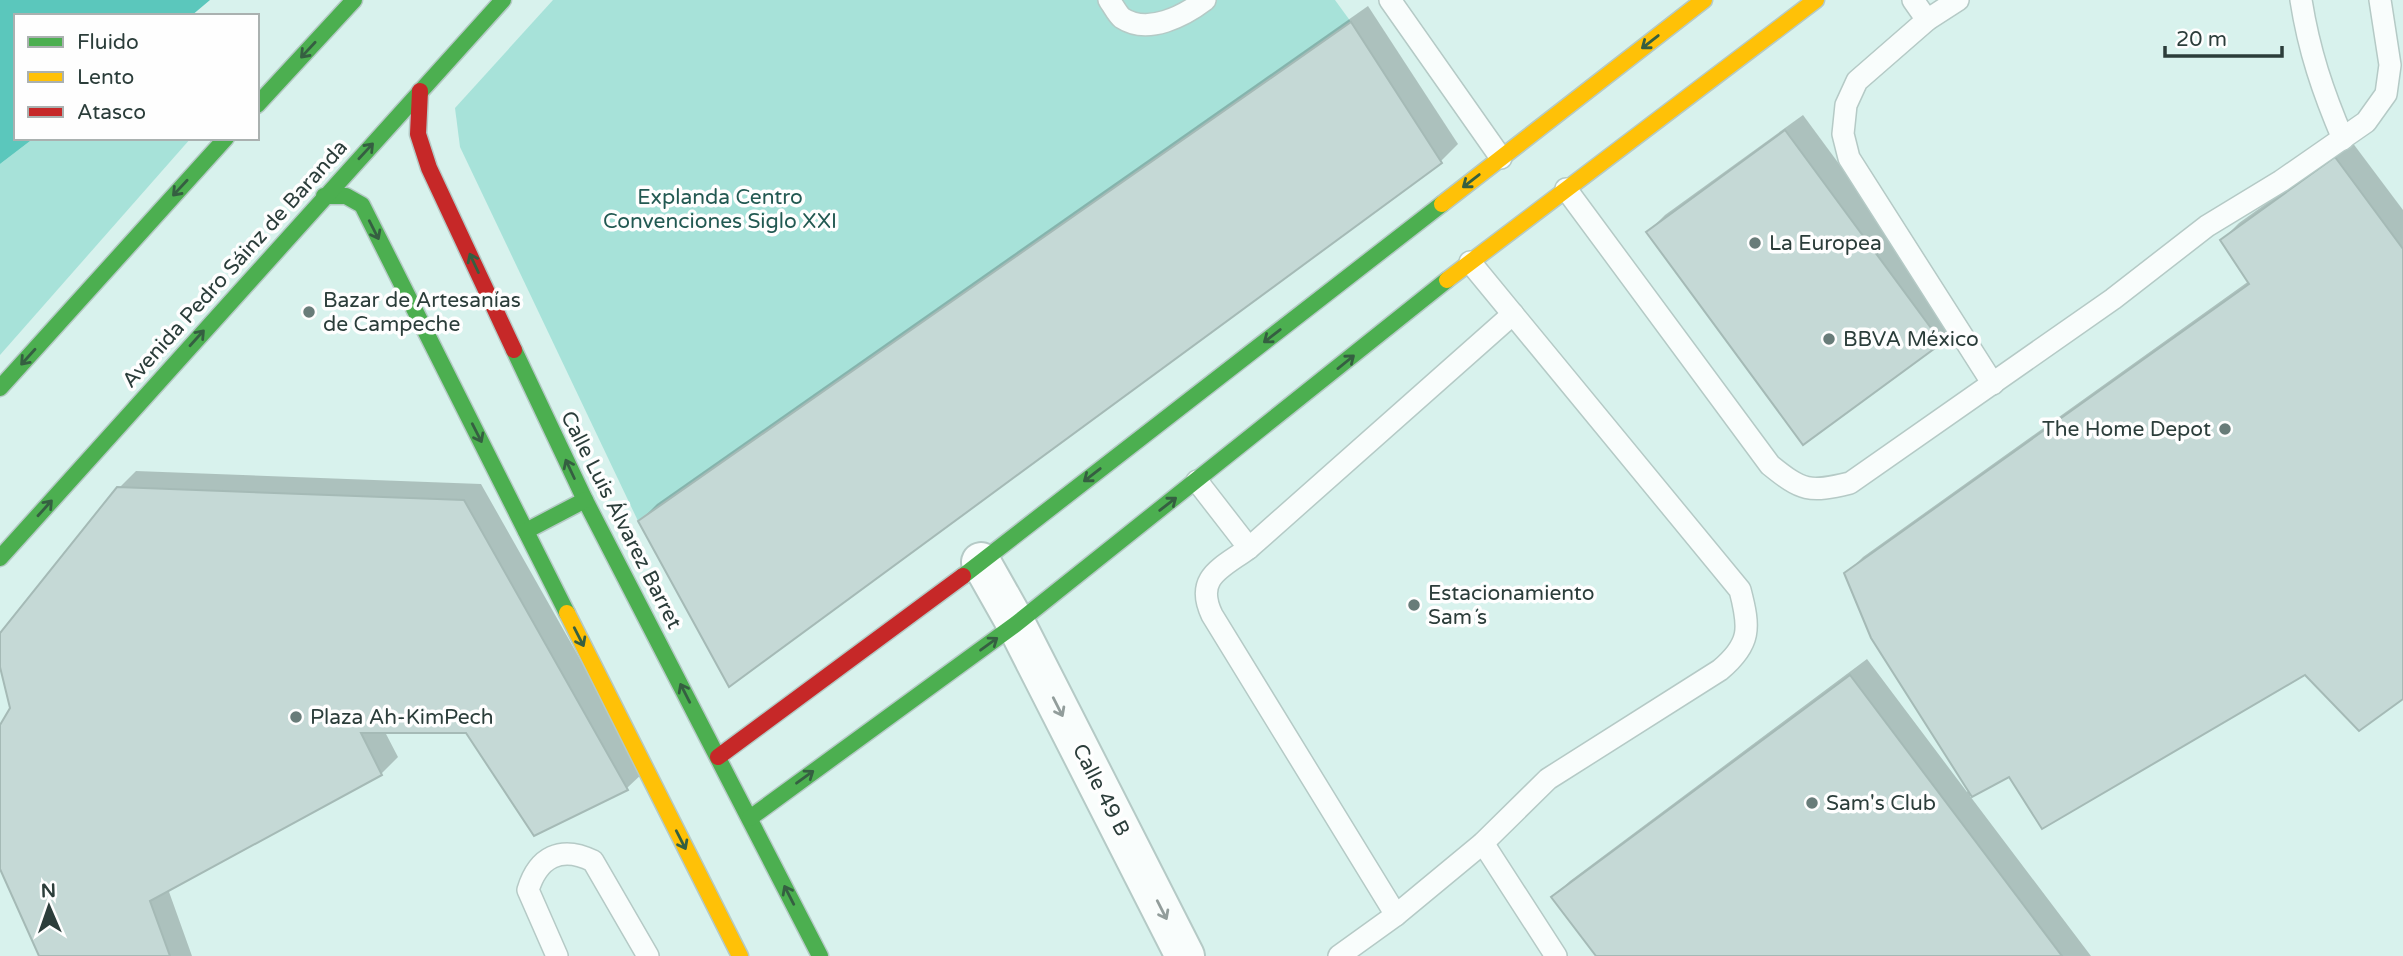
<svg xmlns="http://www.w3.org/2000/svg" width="2403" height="956" font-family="'Varela Round',sans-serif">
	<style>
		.green { fill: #a7e2d9 }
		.water { fill: #5bc7bc }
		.shadow { fill: #0003 }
		.building { fill: #c5d9d6; stroke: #a5bab6; stroke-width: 2 }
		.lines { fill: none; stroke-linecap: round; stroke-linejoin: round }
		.lane-casing { stroke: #b5cac6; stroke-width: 24 }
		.street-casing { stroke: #b5cac6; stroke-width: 42 }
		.fast-casing { stroke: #b5cac6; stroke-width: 19 }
		.slow-casing { stroke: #b5cac6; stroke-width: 19 }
		.jam-casing { stroke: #b5cac6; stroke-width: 19 }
		.lane { stroke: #f9fdfc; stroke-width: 21 }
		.street { stroke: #f9fdfc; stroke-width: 38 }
		.fast { stroke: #4caf50; stroke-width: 16 }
		.slow { stroke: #ffc107; stroke-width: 16 }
		.jam { stroke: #c62828; stroke-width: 16 }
		.oneway { stroke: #355f41 }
		.oneway2 { stroke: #929d9b }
		.poi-dot { fill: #687c79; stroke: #fefefe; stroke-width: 2.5 }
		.labels { text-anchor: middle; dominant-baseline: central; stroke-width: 7; stroke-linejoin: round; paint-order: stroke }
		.park-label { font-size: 21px; fill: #225952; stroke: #fefefe }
		.poi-label { font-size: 21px; fill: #2b3d3a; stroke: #fefefe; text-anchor: start }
		.street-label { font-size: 21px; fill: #2b3d3a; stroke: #fefefe }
	</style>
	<rect width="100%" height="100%" fill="#d8f2ed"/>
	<g class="green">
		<path d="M 553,0 L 1335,0 L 1351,22 L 638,521 L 460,147 L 455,108 Z"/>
		<path d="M 34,138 L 191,138 L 0,355 L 0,164 Z"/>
	</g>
	<path class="water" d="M 0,0 L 210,0 L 191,16 L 16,16 L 16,138 L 34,138 L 0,164 Z"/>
	<g class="shadow">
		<path d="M 1368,6 L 1458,144 L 1441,161 L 729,684 L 640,521 L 657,504 Z"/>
		<path d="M 1803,115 L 1957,324 L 1941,341 L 1648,232 L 1665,215 Z"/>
		<path d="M 2352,142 L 2403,210 L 2403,697 L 2305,672 L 2010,775 L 1970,796 L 2091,956 L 1598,956 L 1553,897 L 1570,881 L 1867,659 L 1967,792 L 1969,790 L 1846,574 L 1863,557 L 2249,281 L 2222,240 L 2239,223 Z"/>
		<path d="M 136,471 L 481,484 L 644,772 L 627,788 L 467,731 L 385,732 L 398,757 L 381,774 L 168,889 L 192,956 L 41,956 L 0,864 L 0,728 L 12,709 L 0,659 L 0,636 L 119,488 Z"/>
	</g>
	<g class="building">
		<path d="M 1351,22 L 1442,163 L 729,687 L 638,521 Z"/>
		<path d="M 1785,130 L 1942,343 L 1803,445 L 1646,232 Z"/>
		<path d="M 2335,157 L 2403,249 L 2403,699 L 2359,731 L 2305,675 L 2042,829 L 2009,777 L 1972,797 L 1871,638 L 1844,573 L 2249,284 L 2220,240 Z"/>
		<path d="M 117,487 L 464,500 L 628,790 L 534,836 L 466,733 L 361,733 L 382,775 L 150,901 L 170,956 L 39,956 L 0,869 L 0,725 L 10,708 L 0,667 L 0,633 Z"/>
		<path d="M 1850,675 L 2062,956 L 1596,956 L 1551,897 Z"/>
	</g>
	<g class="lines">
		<g class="lane-casing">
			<g id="lane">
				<path d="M 1109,0 C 1113,5 1117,14 1122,18 C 1148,35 1184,16 1205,0"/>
				<path d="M 1390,0 L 1501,158"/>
				<path d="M 1913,0 L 1927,20"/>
				<path d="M 1958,0 L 1927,20 L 1857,81 L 1846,105 L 1843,134 L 1849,158 L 1993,384"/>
				<path d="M 2301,0 C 2309,51 2323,92 2343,139"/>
				<path d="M 1566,189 L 1770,465 C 1802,491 1809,493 1850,483 L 2113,299 L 2207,226 L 2281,181 L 2366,122 L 2386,94 L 2390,65 L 2380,0"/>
				<path d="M 1197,481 L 1249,548"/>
				<path d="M 1483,843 L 1556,956"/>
				<path d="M 1396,915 L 1212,615 C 1194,577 1222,568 1249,548 L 1513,314"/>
				<path d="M 557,956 L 528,890 C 538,857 561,845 593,861 L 648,956"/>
				<path d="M 1339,956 L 1396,915 L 1483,843 L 1548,779 L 1720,670 C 1751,644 1750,628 1740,590 L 1470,262"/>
			</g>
		</g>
		<g class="street-casing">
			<path id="street" d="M 981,562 L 1016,624 L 1185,956"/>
		</g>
		<g class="fast-casing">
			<g id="fast">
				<path d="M 257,105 L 354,0"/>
				<path d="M 324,196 L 346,196 L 362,205 L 567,613"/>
				<path d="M 514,350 L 585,500 L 820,956"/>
				<path d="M 0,388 L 226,138"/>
				<path d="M 526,531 L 585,500"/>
				<path d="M 0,558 L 503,0"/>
				<path d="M 963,576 L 1442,204"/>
				<path d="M 750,818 L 1016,624 L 1447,280"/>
			</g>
		</g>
		<g class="slow-casing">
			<g id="slow">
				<path d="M 1442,204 L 1704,0"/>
				<path d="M 1447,280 L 1816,0"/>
				<path d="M 567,613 L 740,956"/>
			</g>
		</g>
		<g class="jam-casing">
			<g id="jam">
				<path d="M 420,91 L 418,134 L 429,168 L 514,350"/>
				<path d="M 718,757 L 963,576"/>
			</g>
		</g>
		<use href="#lane" class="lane"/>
		<use href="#street" class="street"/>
		<use href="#fast" class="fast"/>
		<use href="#slow" class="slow"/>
		<use href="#jam" class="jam"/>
	</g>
	<defs><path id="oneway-shaft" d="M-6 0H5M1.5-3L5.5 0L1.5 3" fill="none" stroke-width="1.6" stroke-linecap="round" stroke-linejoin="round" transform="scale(1.75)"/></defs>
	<g class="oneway">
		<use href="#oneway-shaft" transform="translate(1650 42) rotate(142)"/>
		<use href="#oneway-shaft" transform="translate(308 50) rotate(133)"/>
		<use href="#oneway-shaft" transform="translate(366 151) rotate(-47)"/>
		<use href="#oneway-shaft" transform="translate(1471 181) rotate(142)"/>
		<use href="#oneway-shaft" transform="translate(180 188) rotate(133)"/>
		<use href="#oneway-shaft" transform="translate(374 230) rotate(63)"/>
		<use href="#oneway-shaft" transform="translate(474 263) rotate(-115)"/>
		<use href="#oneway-shaft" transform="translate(1272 336) rotate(142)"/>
		<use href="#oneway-shaft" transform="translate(197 338) rotate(-48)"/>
		<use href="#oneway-shaft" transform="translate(28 357) rotate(132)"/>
		<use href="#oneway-shaft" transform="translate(1346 362) rotate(-39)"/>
		<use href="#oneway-shaft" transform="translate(477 433) rotate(63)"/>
		<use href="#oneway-shaft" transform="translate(570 469) rotate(-115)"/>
		<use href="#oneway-shaft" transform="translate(1092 475) rotate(142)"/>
		<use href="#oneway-shaft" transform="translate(1168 504) rotate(-38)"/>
		<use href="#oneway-shaft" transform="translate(45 508) rotate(-48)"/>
		<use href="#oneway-shaft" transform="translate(579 637) rotate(63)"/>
		<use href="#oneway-shaft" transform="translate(989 644) rotate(-36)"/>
		<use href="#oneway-shaft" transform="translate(685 693) rotate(-117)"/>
		<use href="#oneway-shaft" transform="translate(805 777) rotate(-36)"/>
		<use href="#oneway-shaft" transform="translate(681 840) rotate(63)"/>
		<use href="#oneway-shaft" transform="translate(789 895) rotate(-117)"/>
	</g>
	<g class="oneway2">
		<use href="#oneway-shaft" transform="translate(1058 707) rotate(63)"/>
		<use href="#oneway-shaft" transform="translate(1162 910) rotate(63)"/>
	</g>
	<g class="poi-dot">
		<circle cx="1755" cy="243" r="7"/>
		<circle cx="309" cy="312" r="7"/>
		<circle cx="1829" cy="339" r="7"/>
		<circle cx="2225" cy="429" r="7"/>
		<circle cx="1414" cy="605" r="7"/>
		<circle cx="296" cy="717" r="7"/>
		<circle cx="1812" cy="803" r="7"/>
	</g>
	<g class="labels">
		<g class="park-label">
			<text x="720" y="197">Explanda Centro<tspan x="720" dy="24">Convenciones Siglo XXI</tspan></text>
		</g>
		<g class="poi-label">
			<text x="1769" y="243">La Europea</text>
			<text x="323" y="300">Bazar de Artesanías<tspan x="323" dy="24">de Campeche</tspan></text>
			<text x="1843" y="339">BBVA México</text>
			<text x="2211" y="429" text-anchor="end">The Home Depot</text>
			<text x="1428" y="593">Estacionamiento<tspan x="1428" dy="24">Sam´s</tspan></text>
			<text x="310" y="717">Plaza Ah-KimPech</text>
			<text x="1826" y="803">Sam's Club</text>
		</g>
		<g class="street-label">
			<text transform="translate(235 264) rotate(-48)">Avenida Pedro Sáinz de Baranda</text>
			<text transform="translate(621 520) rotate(63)">Calle Luis Álvarez Barret</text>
			<text transform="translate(1101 790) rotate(63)">Calle 49 B</text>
		</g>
	</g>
	<rect x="14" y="14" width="245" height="126" fill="#fefefe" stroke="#aab1b0" stroke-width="2"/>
	<rect x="28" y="37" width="35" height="10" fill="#4caf50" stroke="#aab1b0" stroke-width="2"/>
	<text x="77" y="49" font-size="21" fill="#2b3d3a">Fluido</text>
	<rect x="28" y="72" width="35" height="10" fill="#ffc107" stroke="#aab1b0" stroke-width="2"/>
	<text x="77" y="84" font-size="21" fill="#2b3d3a">Lento</text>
	<rect x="28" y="107" width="35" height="10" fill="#c62828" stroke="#aab1b0" stroke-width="2"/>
	<text x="77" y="119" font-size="21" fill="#2b3d3a">Atasco</text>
	<g transform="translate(49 907) rotate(358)" stroke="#fefefe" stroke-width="5" paint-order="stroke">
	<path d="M0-5L12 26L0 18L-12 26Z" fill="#2b3d3a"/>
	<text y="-10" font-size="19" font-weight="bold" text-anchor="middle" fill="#2b3d3a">N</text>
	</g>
	<path d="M2165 46v10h117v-10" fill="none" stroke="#2b3d3a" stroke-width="3.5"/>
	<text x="2176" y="46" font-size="21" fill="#2b3d3a" stroke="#fefefe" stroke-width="5" paint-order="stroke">20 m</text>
</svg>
